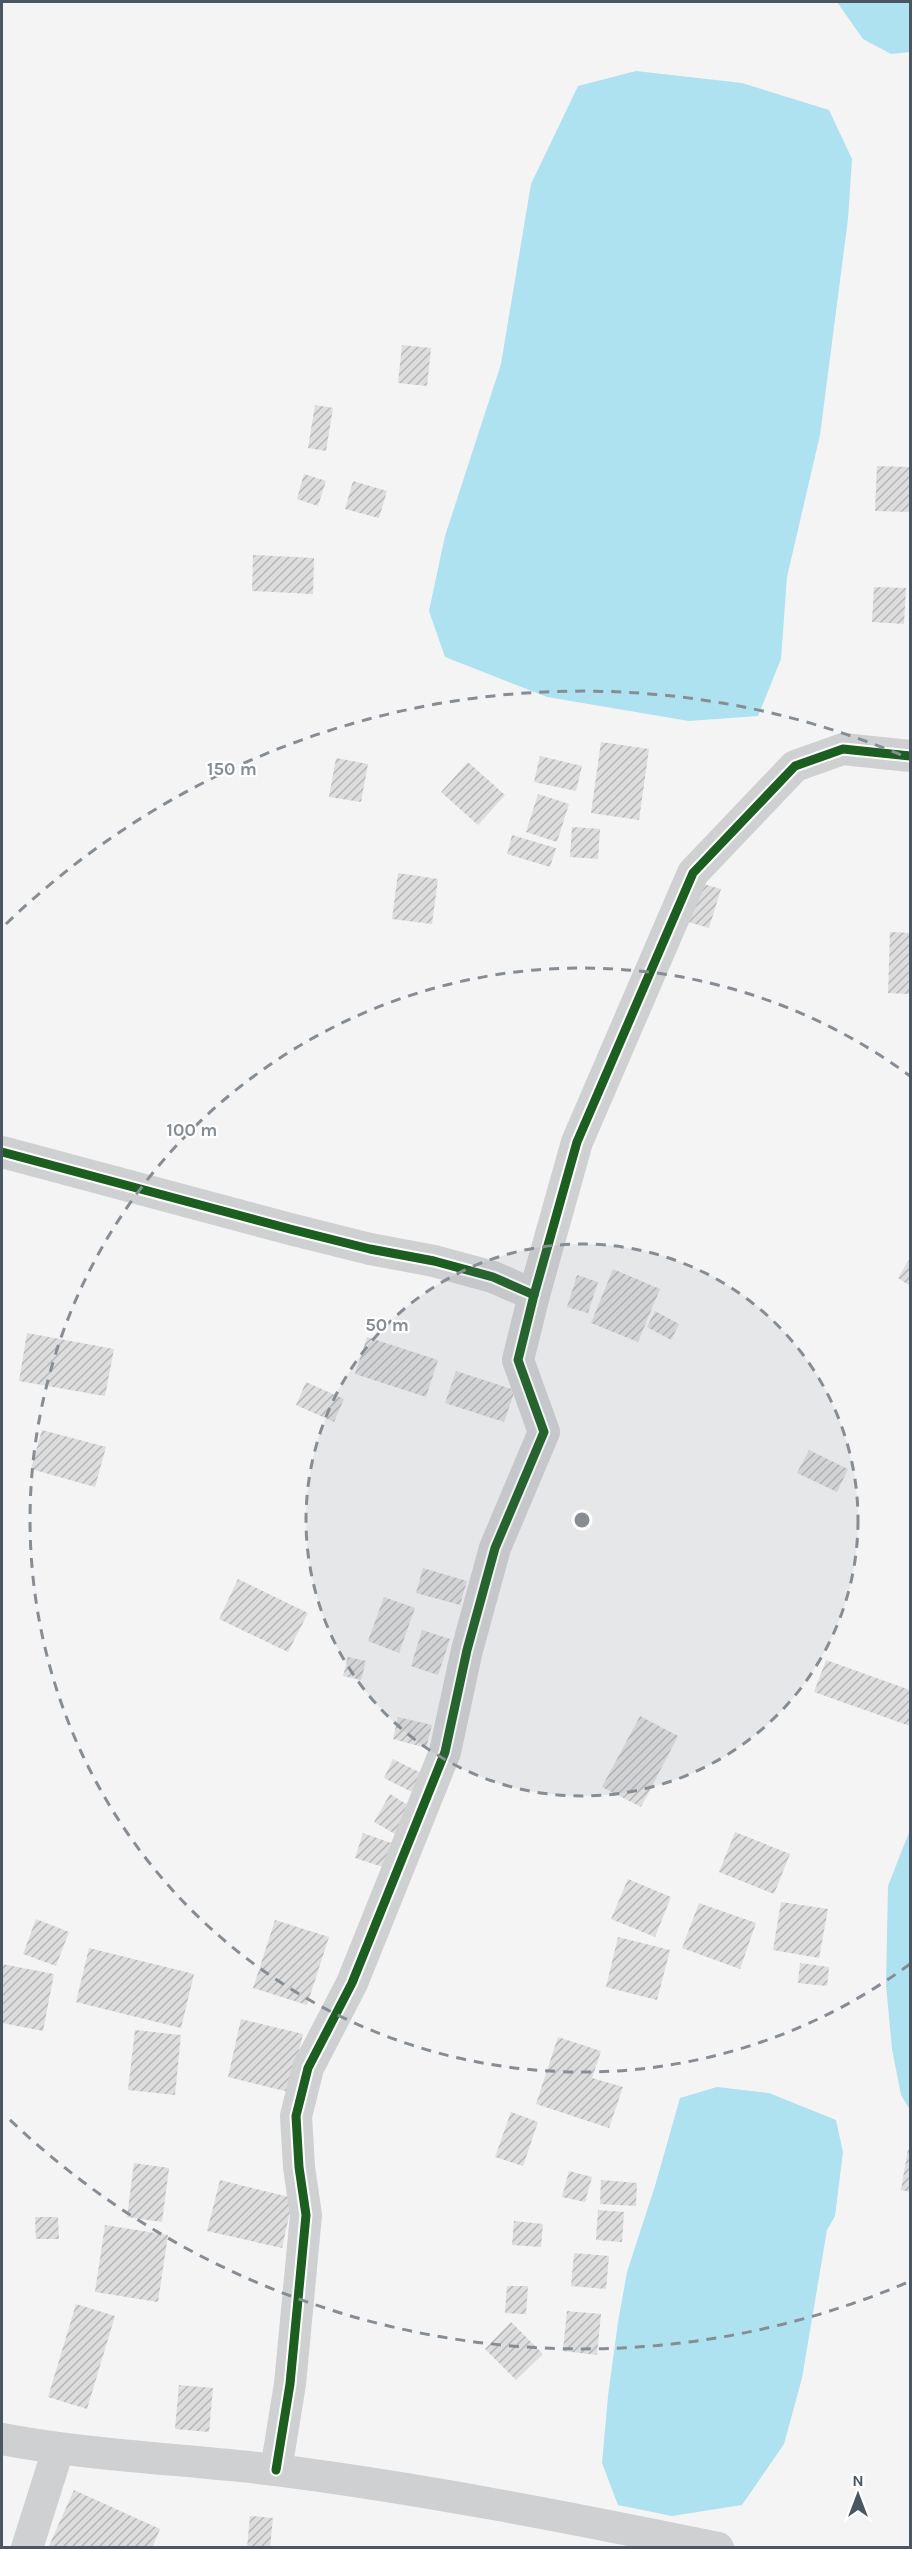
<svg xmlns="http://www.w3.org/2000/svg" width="912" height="2549" font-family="Karla,sans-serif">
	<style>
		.water { fill: #aee2f0 }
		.building { fill: url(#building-hatch) }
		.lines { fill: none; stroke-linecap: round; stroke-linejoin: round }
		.street { stroke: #ced0d2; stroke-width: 32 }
		.cycleway-casing { stroke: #fff; stroke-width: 13 }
		.cycleway { stroke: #1b5e20; stroke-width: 9 }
		.ring { fill: none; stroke: #868d94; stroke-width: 3; stroke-dasharray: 10 8 }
		.centre { fill: #868d94; stroke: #fff; stroke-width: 3 }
		.ring-label { font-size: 18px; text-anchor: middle; font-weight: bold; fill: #868d94; stroke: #fff; stroke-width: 4.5; stroke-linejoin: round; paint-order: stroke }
	</style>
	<defs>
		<pattern id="building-hatch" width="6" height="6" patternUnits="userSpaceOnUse" patternTransform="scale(1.5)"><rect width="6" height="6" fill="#ddddde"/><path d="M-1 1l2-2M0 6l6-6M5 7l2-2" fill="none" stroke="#b5b6b7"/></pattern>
	</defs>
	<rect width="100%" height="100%" fill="#f4f4f4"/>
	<g class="water">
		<path d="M 837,2 L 910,2 L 910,52 L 891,54 L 863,39 Z"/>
		<path d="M 636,71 L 742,83 L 829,110 L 852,159 L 848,219 L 820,435 L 787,577 L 781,659 L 758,716 L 689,721 L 547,697 L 445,657 L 429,611 L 445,536 L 501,364 L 531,184 L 578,86 Z"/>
		<path d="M 910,1830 L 910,2110 L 901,2095 L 892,2049 L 886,1985 L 888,1886 Z"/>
		<path d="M 717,2087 L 769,2093 L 836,2120 L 843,2152 L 835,2216 L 827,2230 L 802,2378 L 784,2444 L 742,2505 L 672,2516 L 618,2505 L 602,2463 L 608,2396 L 618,2322 L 627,2272 L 655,2186 L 680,2098 Z"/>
	</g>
	<g class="building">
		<path d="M 402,345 L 431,348 L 427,386 L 398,383 Z"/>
		<path d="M 315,405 L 333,408 L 326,451 L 308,448 Z"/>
		<path d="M 877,466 L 910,467 L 910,512 L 875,511 Z"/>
		<path d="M 304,474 L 326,481 L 318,506 L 297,499 Z"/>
		<path d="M 353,481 L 387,491 L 379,518 L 345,509 Z"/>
		<path d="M 253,555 L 314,558 L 313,594 L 252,591 Z"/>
		<path d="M 874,587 L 906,588 L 904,624 L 872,622 Z"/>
		<path d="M 601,742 L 649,749 L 639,820 L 591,813 Z"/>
		<path d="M 540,756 L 582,766 L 576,791 L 534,782 Z"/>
		<path d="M 336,758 L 368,764 L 361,802 L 329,797 Z"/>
		<path d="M 468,762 L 505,795 L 478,825 L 441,792 Z"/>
		<path d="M 538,794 L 569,804 L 557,842 L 526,832 Z"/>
		<path d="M 572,827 L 600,829 L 598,859 L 570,857 Z"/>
		<path d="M 512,835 L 556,848 L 550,867 L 507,854 Z"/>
		<path d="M 398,873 L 438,879 L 432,924 L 392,919 Z"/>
		<path d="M 700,883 L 721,889 L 709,928 L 688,922 Z"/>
		<path d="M 890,932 L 910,933 L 910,994 L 888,993 Z"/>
		<path d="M 910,1258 L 910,1286 L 898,1278 Z"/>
		<path d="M 613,1269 L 660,1289 L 638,1342 L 591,1323 Z"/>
		<path d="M 577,1275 L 598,1282 L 588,1313 L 567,1307 Z"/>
		<path d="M 655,1311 L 679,1324 L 671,1340 L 647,1327 Z"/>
		<path d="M 27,1333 L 114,1349 L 105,1396 L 19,1381 Z"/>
		<path d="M 367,1337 L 438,1360 L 426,1397 L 355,1374 Z"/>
		<path d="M 456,1371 L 515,1390 L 504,1422 L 445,1403 Z"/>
		<path d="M 306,1382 L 344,1399 L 334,1422 L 296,1405 Z"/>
		<path d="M 42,1430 L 106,1447 L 95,1487 L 31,1469 Z"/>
		<path d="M 809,1450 L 848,1469 L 837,1492 L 797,1473 Z"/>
		<path d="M 423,1568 L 467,1581 L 460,1605 L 416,1593 Z"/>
		<path d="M 238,1579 L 308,1613 L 288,1652 L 219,1619 Z"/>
		<path d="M 384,1597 L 415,1608 L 399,1653 L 368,1641 Z"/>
		<path d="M 422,1630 L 450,1639 L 438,1675 L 411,1666 Z"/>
		<path d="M 348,1657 L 366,1661 L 361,1680 L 343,1676 Z"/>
		<path d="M 826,1660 L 910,1690 L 910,1726 L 814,1692 Z"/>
		<path d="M 640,1716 L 678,1736 L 641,1807 L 602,1787 Z"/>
		<path d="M 398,1717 L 432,1725 L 426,1748 L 393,1739 Z"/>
		<path d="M 393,1759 L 423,1774 L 414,1793 L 384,1778 Z"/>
		<path d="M 390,1794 L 411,1807 L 395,1834 L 374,1822 Z"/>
		<path d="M 735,1832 L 790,1854 L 774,1894 L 719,1872 Z"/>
		<path d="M 363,1833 L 391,1843 L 383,1867 L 355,1858 Z"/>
		<path d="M 628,1879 L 671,1897 L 655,1937 L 611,1919 Z"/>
		<path d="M 781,1902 L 828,1909 L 819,1958 L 773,1950 Z"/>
		<path d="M 699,1903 L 756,1923 L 740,1969 L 682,1948 Z"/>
		<path d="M 36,1919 L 69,1932 L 56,1966 L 23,1954 Z"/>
		<path d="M 275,1920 L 329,1937 L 307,2005 L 253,1988 Z"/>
		<path d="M 618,1937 L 670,1950 L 657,2000 L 606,1987 Z"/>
		<path d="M 89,1948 L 194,1974 L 181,2028 L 76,2002 Z"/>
		<path d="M 800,1963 L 829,1967 L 827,1986 L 798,1983 Z"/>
		<path d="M 2,1964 L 54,1974 L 43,2031 L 2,2023 Z"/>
		<path d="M 241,2019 L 303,2034 L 289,2092 L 228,2077 Z"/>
		<path d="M 135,2030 L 181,2035 L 175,2095 L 128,2090 Z"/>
		<path d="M 558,2037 L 601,2051 L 592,2078 L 623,2087 L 609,2128 L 536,2104 Z"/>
		<path d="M 511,2112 L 538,2122 L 523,2166 L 495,2157 Z"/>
		<path d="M 908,2149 L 910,2150 L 910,2192 L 901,2190 Z"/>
		<path d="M 134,2163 L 169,2168 L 162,2222 L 127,2217 Z"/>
		<path d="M 569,2171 L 592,2177 L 585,2202 L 562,2197 Z"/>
		<path d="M 220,2180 L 293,2198 L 282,2248 L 207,2231 Z"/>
		<path d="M 601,2180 L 637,2183 L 636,2206 L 600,2204 Z"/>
		<path d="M 598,2210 L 624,2212 L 622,2242 L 596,2240 Z"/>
		<path d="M 35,2217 L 58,2217 L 59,2239 L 36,2239 Z"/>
		<path d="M 514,2221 L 543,2224 L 541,2247 L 512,2245 Z"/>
		<path d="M 105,2225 L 168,2235 L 158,2302 L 95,2292 Z"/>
		<path d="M 574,2253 L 609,2256 L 606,2289 L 571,2286 Z"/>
		<path d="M 507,2286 L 528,2286 L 526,2314 L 505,2313 Z"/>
		<path d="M 76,2304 L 115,2316 L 87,2409 L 48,2397 Z"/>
		<path d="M 567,2311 L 601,2314 L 597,2355 L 563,2351 Z"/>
		<path d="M 511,2322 L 543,2354 L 516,2380 L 485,2349 Z"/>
		<path d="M 179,2385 L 213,2388 L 209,2432 L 175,2429 Z"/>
		<path d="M 74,2490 L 160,2529 L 152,2548 L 48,2548 Z"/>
		<path d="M 250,2516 L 273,2518 L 270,2548 L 247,2548 Z"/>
	</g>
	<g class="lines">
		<g class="street">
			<path d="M 2,1152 L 290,1229 L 370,1249 L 434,1261 L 493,1277 L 534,1295"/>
			<path d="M 2,2439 C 92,2456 184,2459 276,2470 C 424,2489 572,2518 718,2548"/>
			<path d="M 276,2470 L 290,2384 L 306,2215 L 299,2167 L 296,2116 L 308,2068 L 352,1983 L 445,1752 L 467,1650 L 495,1548 L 544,1432 L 518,1360 L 534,1295 L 577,1142 L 693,873 L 795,766 L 843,749 L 910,756"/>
			<path d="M 27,2548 L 58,2450"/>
		</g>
		<g class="cycleway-casing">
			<g id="cycleway">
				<path d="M 2,1152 L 290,1229 L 370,1249 L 434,1261 L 493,1277 L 534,1295"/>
				<path d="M 276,2470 L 290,2384 L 306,2215 L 299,2167 L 296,2116 L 308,2068 L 352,1983 L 445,1752 L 467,1650 L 495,1548 L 544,1432 L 518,1360 L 534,1295 L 577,1142 L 693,873 L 795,766 L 843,749 L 910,756"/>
			</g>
		</g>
		<use href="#cycleway" class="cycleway"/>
	</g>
	<circle cx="582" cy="1520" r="276" fill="#868d94" fill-opacity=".12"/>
	<g class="ring">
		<circle cx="582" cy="1520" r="276"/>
		<path d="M910 1964A552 552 0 1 1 910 1076"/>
		<path d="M906 2283A829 829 0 0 1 6 2116M6 924A829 829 0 0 1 906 757"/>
	</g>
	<circle cx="582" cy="1520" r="9" class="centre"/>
	<g class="ring-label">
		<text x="232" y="775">150 m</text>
		<text x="192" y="1136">100 m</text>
		<text x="387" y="1331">50 m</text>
	</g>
	<rect width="912" height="2549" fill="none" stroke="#4a5661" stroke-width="6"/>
	<g transform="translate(858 2495)" stroke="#ffffff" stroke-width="4.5" paint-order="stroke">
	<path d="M0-4.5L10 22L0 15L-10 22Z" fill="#4a5661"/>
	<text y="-9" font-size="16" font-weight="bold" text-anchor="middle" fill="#4a5661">N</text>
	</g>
</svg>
